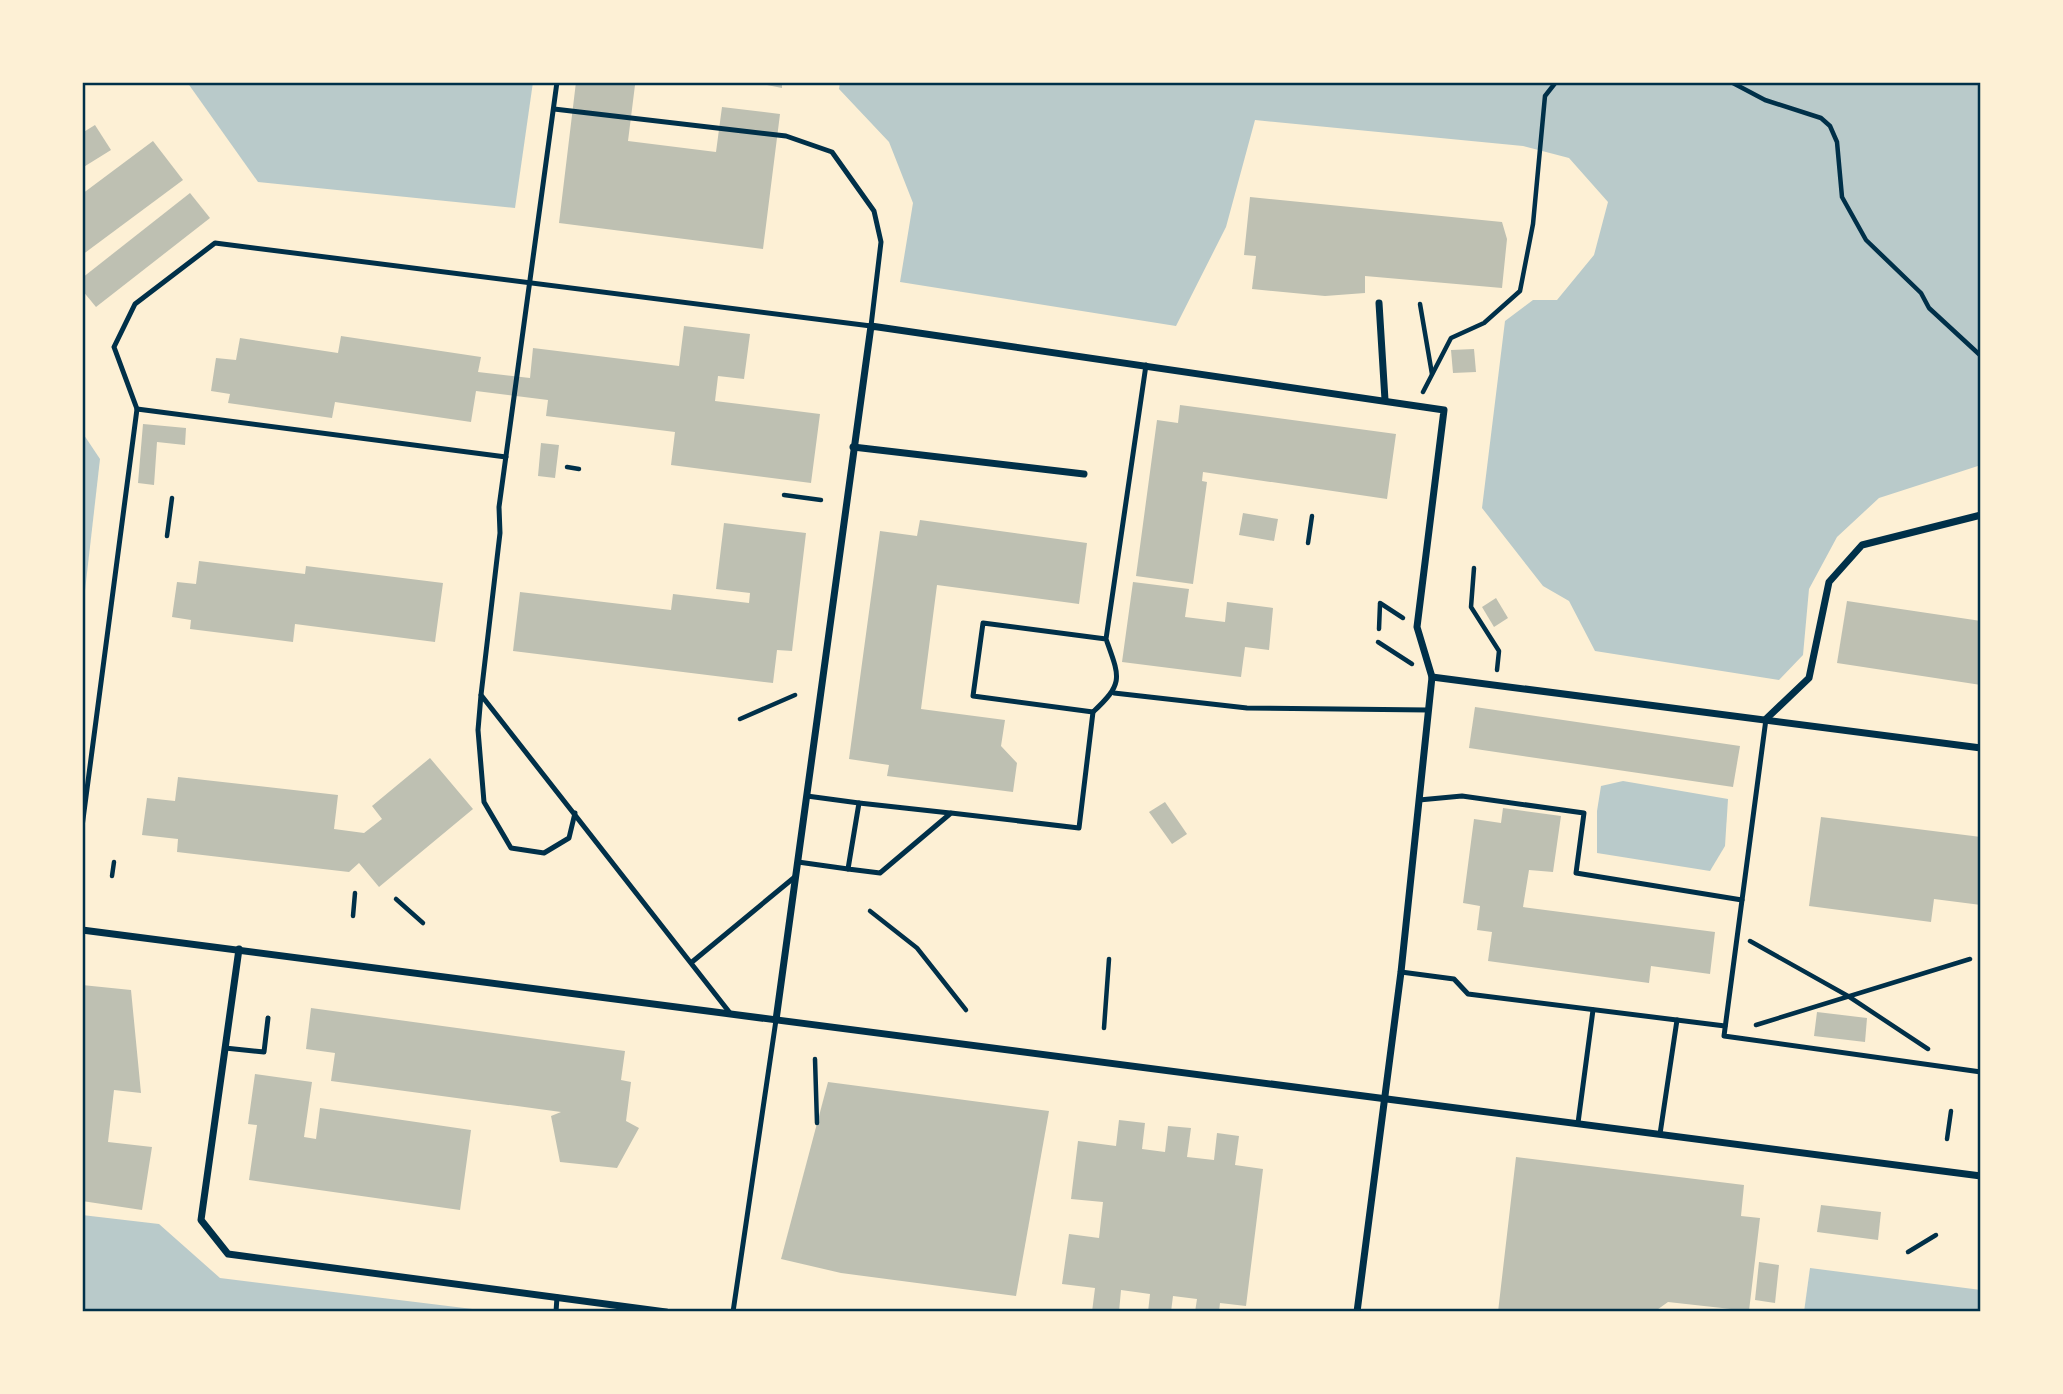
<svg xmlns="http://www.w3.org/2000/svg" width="2063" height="1394" font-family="'Noto Serif',serif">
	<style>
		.green { fill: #b9caca }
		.building { fill: #bec0b2 }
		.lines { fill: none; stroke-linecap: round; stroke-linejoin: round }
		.path { stroke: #003049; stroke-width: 4.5 }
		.service { stroke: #003049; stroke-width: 5 }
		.minor { stroke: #003049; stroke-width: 7 }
		.neatline { fill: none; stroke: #003049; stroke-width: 2.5 }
	</style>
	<rect width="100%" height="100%" fill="#fdf0d5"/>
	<g class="green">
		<path d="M 187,82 L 533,82 L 515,208 L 258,182 Z"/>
		<path d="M 840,82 L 1981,82 L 1981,465 L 1879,498 L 1837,537 L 1809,589 L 1803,655 L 1779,680 L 1595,651 L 1569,601 L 1543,586 L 1482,508 L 1505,321 L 1533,300 L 1557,300 L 1594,255 L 1608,202 L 1569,158 L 1523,146 L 1255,120 L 1226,227 L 1176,326 L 900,282 L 913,203 L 889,142 L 839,89 Z"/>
		<path d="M 82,432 L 100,459 L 82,617 Z"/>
		<path d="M 1623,781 L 1728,799 L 1725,846 L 1710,871 L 1597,853 L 1597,811 L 1601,786 Z"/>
		<path d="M 82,1215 L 159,1224 L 220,1278 L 497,1312 L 82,1312 Z"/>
		<path d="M 1810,1268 L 1981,1290 L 1981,1312 L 1804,1312 Z"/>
	</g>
	<g class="building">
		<path d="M 576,82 L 635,85 L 628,141 L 716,152 L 722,107 L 780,114 L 763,249 L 559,223 Z"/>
		<path d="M 752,82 L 782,82 L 782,88 Z"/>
		<path d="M 95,125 L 111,150 L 82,168 L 82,133 Z"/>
		<path d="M 153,141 L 183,180 L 82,255 L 82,194 Z"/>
		<path d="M 190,193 L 210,218 L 96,307 L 82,290 L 82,278 Z"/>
		<path d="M 1250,197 L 1502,222 L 1507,239 L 1502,288 L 1365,276 L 1365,293 L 1325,296 L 1252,289 L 1256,256 L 1244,255 Z"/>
		<path d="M 684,326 L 750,334 L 744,379 L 718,376 L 715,401 L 820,414 L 811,483 L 671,465 L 675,432 L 546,416 L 548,400 L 476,391 L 471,422 L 335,402 L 332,418 L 228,403 L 230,394 L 211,391 L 216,358 L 236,360 L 240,338 L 338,353 L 341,336 L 481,357 L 478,372 L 530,378 L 533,348 L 679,366 Z"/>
		<path d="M 1474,349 L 1476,372 L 1453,373 L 1451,350 Z"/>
		<path d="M 1180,405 L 1396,434 L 1387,499 L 1203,472 L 1202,481 L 1207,482 L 1193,584 L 1136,576 L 1157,420 L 1178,423 Z"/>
		<path d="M 143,424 L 186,428 L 185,445 L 157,442 L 154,485 L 138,483 Z"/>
		<path d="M 541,443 L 559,445 L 555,478 L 538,476 Z"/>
		<path d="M 1243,513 L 1278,519 L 1274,541 L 1239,535 Z"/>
		<path d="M 920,520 L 1087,543 L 1079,604 L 937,585 L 921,709 L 1005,720 L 1001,746 L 1017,763 L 1013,792 L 887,776 L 889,765 L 849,759 L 880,531 L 917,536 Z"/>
		<path d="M 724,523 L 806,533 L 792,651 L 777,650 L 773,683 L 513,651 L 520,592 L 671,610 L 673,594 L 749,603 L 750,593 L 716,589 Z"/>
		<path d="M 199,561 L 305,574 L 306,566 L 443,583 L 435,642 L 295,624 L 293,642 L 190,629 L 191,620 L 172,617 L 177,582 L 196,584 Z"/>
		<path d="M 1133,582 L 1189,589 L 1185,617 L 1225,622 L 1227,602 L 1273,608 L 1269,650 L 1245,647 L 1241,677 L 1122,662 Z"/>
		<path d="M 1496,598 L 1508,618 L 1494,627 L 1482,607 Z"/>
		<path d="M 1847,601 L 1981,621 L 1981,685 L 1837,663 Z"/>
		<path d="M 1475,707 L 1740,746 L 1733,787 L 1469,748 Z"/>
		<path d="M 430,758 L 473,809 L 379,887 L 359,863 L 349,872 L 177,852 L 178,839 L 142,835 L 147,798 L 175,801 L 178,777 L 338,795 L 334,829 L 364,833 L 382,819 L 372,806 Z"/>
		<path d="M 1165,802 L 1187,834 L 1172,844 L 1149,812 Z"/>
		<path d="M 1503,808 L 1561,816 L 1553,872 L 1529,870 L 1523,907 L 1715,932 L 1710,974 L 1651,966 L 1649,983 L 1488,961 L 1492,932 L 1477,930 L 1480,906 L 1463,903 L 1474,819 L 1501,823 Z"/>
		<path d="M 1821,817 L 1981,837 L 1981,905 L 1934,899 L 1931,922 L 1809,906 Z"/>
		<path d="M 82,985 L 131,990 L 141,1093 L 114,1090 L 108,1142 L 152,1147 L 142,1210 L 82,1201 Z"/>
		<path d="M 311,1008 L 625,1051 L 621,1080 L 631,1082 L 626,1121 L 639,1128 L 617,1168 L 560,1162 L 551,1116 L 561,1112 L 331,1081 L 335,1053 L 306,1049 Z"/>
		<path d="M 1817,1012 L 1867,1018 L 1865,1042 L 1814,1036 Z"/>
		<path d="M 255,1074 L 312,1082 L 304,1137 L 316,1139 L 320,1108 L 471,1130 L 460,1210 L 249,1180 L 257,1125 L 248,1124 Z"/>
		<path d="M 828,1082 L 1049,1111 L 1016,1296 L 841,1273 L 781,1259 Z"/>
		<path d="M 1119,1120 L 1145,1123 L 1142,1149 L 1165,1152 L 1168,1126 L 1191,1128 L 1187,1157 L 1214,1160 L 1217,1133 L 1239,1136 L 1235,1165 L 1263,1169 L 1246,1306 L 1220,1303 L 1219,1312 L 1195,1312 L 1197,1299 L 1173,1296 L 1171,1312 L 1148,1312 L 1150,1294 L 1121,1290 L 1119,1312 L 1092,1312 L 1095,1288 L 1062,1284 L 1069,1234 L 1099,1238 L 1103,1202 L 1071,1199 L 1078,1141 L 1116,1146 Z"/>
		<path d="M 1516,1157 L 1744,1185 L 1741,1216 L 1760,1218 L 1749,1311 L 1668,1302 L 1654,1312 L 1498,1312 Z"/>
		<path d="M 1821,1205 L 1881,1212 L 1878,1240 L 1817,1232 Z"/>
		<path d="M 1759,1262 L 1779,1265 L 1775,1303 L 1755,1300 Z"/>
	</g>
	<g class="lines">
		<g class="path">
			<path d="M 1731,82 L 1765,100 L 1821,118 L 1830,126 L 1837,142 L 1842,197 L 1866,240 L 1921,293 L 1929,308 L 1981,356"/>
			<path d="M 1420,304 L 1432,374"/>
			<path d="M 1423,392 L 1451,338 L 1484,323 L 1520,291 L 1533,224 L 1545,96 L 1556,82"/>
			<path d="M 567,467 L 579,469"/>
			<path d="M 784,495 L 821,500"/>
			<path d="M 167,536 L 172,498"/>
			<path d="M 1308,543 L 1312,516"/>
			<path d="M 1474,568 L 1471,607 L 1499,651 L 1497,670"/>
			<path d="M 1380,603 L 1403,618"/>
			<path d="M 1379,629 L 1380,604"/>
			<path d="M 1378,642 L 1412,664"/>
			<path d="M 740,719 L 795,695"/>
			<path d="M 112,876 L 114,862"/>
			<path d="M 396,899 L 423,923"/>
			<path d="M 870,911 L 917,948 L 966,1010"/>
			<path d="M 353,916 L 355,893"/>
			<path d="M 1750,941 L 1848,996 L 1928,1049"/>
			<path d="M 1756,1025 L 1970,959"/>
			<path d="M 1104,1028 L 1109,959"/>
			<path d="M 815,1059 L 817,1123"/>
			<path d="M 1947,1139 L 1951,1111"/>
			<path d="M 1908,1252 L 1936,1235"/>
		</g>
		<g class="service">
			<path d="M 557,82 L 499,507 L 500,533 L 481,695 L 730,1013"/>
			<path d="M 137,409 L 506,457"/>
			<path d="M 1106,639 L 983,623 L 973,696 L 1093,712 C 1124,683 1120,678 1106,639 L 1146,365"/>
			<path d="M 1114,693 L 1247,708 L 1428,710"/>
			<path d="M 481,695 L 478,730 L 484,802 L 511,848 L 544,853 L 569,838 L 575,813"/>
			<path d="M 1766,719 L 1724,1036 L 1981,1072"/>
			<path d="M 807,796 L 859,803 L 848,869 L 880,873 L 951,813 L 1079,828 L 1093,712"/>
			<path d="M 1419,800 L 1462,796 L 1584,813 L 1576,873 L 1742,900"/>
			<path d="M 859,803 L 950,813"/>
			<path d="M 82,827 L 137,409 L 114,347 L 135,304 L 215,243 L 871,326 L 881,242 L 874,211 L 832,152 L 786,136 L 554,109"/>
			<path d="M 798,862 L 848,869"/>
			<path d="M 692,962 L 796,876"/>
			<path d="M 1401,972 L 1454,979 L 1468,994 L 1725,1026"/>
			<path d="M 225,1048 L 264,1052 L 268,1018"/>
			<path d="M 1578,1123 L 1593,1010"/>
			<path d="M 1660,1134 L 1677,1020"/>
			<path d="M 556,1312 L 557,1297"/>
			<path d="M 733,1312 L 776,1020"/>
		</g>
		<g class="minor">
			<path d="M 1379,303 L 1385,400"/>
			<path d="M 853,447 L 1084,474"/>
			<path d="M 1432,677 L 1981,748"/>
			<path d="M 1766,719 L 1809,678 L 1829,582 L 1862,545 L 1981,515"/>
			<path d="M 82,930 L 1981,1176"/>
			<path d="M 239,949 L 201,1220 L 228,1254 L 666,1312"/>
			<path d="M 776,1020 L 871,326 L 1444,410 L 1417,627 L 1432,677 L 1401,972 L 1357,1312"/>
		</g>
	</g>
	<rect width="2063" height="1394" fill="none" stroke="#fdf0d5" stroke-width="168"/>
	<rect x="84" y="84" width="1895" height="1226" class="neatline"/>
</svg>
